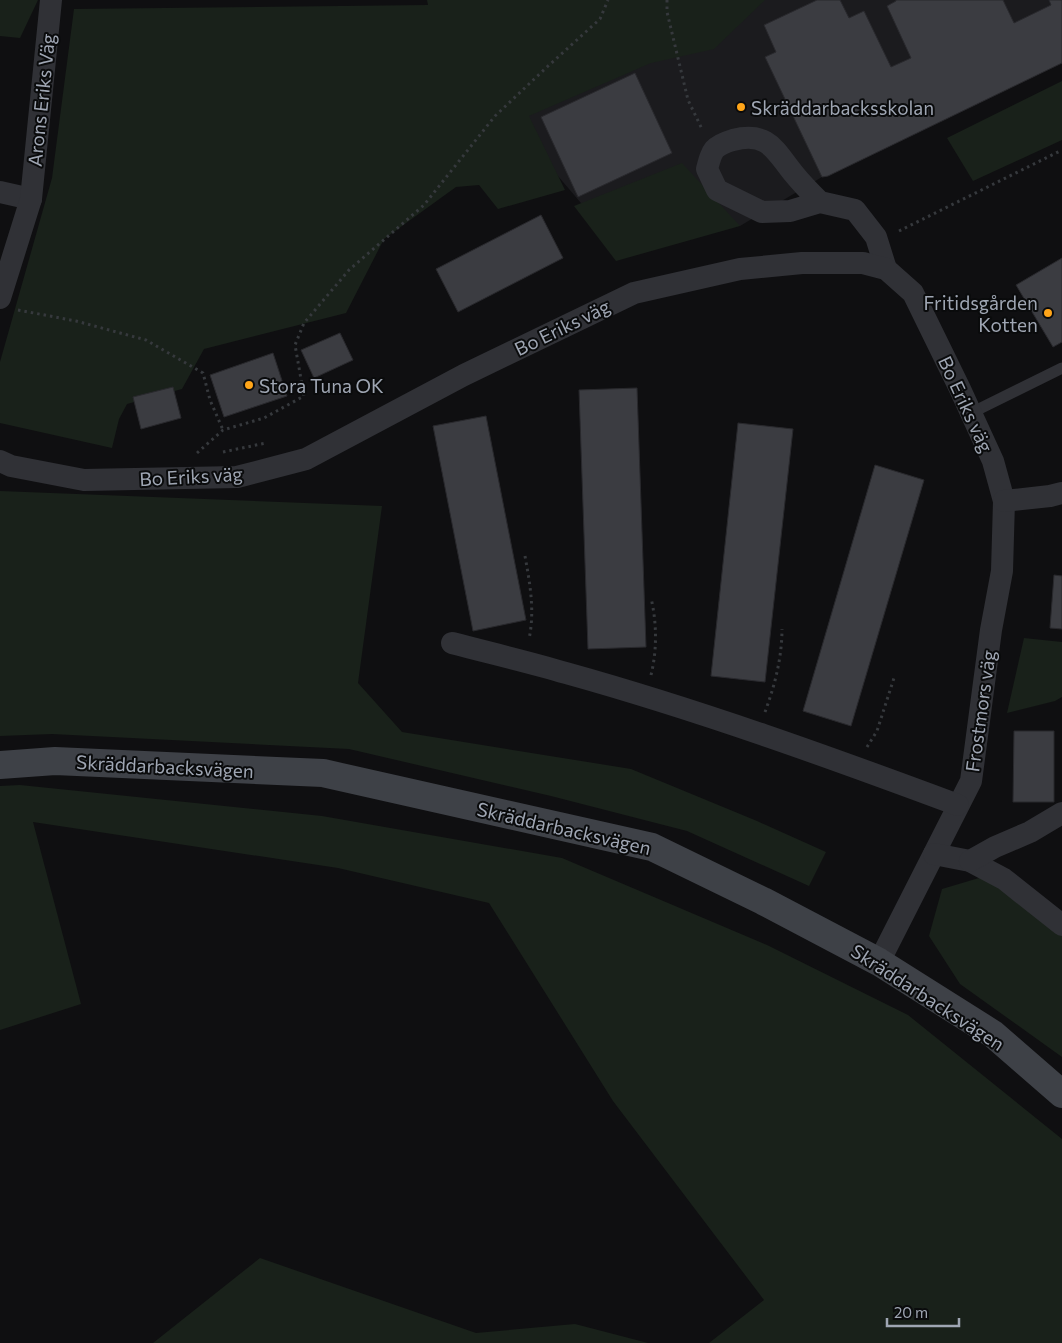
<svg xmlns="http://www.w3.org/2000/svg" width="1062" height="1343" font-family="Commissioner,sans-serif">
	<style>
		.built { fill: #1b1b1e }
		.green { fill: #19211a }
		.building { fill: #3b3c41; stroke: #29292d }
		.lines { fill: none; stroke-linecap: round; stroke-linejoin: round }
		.path { stroke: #36393d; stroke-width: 3; stroke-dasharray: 2.5 4; stroke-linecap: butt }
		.lane { stroke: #303136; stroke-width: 11 }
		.street { stroke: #303136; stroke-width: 22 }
		.secondary { stroke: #3e4147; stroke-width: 28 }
		.poi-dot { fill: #ffa519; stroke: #0a0b0c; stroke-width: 2 }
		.labels { text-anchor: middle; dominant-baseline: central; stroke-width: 4; stroke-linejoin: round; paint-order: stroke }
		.street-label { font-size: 19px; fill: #9fa6b3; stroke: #0a0b0c }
		.poi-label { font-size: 19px; fill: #9fa6b3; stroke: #0a0b0c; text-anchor: start }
	</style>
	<rect width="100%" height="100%" fill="#0f0f11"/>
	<path class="built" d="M 487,0 L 1062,0 L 1062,63 L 828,176 L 822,177 L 740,226 L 592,216 L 517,128 Z"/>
	<g class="green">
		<path d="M 0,0 L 38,0 L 20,38 L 0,36 Z"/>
		<path d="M 427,0 L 765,0 L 714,49 L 651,63 L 529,116 L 565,190 L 498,209 L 479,185 L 456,187 L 384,239 L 346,313 L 204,349 L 182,389 L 127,404 L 119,419 L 112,448 L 0,423 L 0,362 L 52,178 L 74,9 L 428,5 Z"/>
		<path d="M 1062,81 L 1062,140 L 973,181 L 947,138 Z"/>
		<path d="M 682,163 L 740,226 L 616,261 L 574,206 Z"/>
		<path d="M 0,491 L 382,506 L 358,683 L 402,732 L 631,769 L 757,821 L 826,852 L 809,886 L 687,831 L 551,796 L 349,749 L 52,734 L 0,736 Z"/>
		<path d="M 1024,638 L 1062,642 L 1062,697 L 1055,701 L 1007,713 Z"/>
		<path d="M 20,785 L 322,816 L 562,858 L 767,945 L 908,1015 L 1062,1139 L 1062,1343 L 709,1343 L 764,1300 L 613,1101 L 489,903 L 338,868 L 33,822 L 81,1004 L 0,1030 L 0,786 Z"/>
		<path d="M 989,875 L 1062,933 L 1062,1057 L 960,984 L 929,936 L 942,889 Z"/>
		<path d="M 260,1258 L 476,1333 L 575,1324 L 648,1343 L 153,1343 Z"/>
	</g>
	<g class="building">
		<path d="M 817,0 L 840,0 L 849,18 L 864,11 L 891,67 L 911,58 L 887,6 L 896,1 L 896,0 L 1003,0 L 1014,23 L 1051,5 L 1049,0 L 1062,0 L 1062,63 L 828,176 L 822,177 L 765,57 L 776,52 L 764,25 Z"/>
		<path d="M 635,73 L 672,153 L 578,197 L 541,117 Z"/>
		<path d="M 541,215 L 563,258 L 458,312 L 436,269 Z"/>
		<path d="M 1062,258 L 1062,342 L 1053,347 L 1016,285 Z"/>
		<path d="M 340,333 L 353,360 L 314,378 L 301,350 Z"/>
		<path d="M 273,353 L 287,396 L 224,417 L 210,375 Z"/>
		<path d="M 173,387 L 181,418 L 141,429 L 133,397 Z"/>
		<path d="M 637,388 L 646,647 L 588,649 L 579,390 Z"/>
		<path d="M 486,416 L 526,620 L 473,631 L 433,426 Z"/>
		<path d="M 738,423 L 793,429 L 765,682 L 711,676 Z"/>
		<path d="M 875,465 L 924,480 L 851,726 L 803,711 Z"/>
		<path d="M 1054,575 L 1062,576 L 1062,629 L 1050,628 Z"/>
		<path d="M 1014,731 L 1054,731 L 1054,802 L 1013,802 Z"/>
	</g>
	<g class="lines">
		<g class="path">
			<path d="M 667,0 L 667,12 L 688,100 L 702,129"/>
			<path d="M 899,231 L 1062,150"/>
			<path d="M 18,310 L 76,321 L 146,340 L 203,373 L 210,400 L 223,430"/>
			<path d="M 223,452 L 266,443"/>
			<path d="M 197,453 L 223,430 L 264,418 L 304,396 L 295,345 L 304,323 L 349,270 L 424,205 L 495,116 L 547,67 L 600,19 L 608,0"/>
			<path d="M 525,556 C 530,584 535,611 529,639"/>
			<path d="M 651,675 C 657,651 657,623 651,598"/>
			<path d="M 765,712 C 775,685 782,657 782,629"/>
			<path d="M 867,747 L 877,731 L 894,678"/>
		</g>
		<path class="lane" d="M 971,413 L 1062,368"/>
		<g class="street">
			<path d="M 0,192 L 31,199"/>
			<path d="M 820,202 C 811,193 802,184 794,174 C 775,151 769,131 733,140 C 713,146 712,150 707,169 L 717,190 L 762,212 L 790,211 L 820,202 L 855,210 L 876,237 L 886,269"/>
			<path d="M 0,298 L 31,199 L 51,0"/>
			<path d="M 0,461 L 11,466 L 84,480 L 237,477 L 306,459 L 464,375 L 634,293 L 740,269 L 802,263 L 863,263 L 886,269 L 913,293 L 960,389 L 993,461 L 1004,501 L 1002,571 L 991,630 L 971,781 L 879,962"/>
			<path d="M 1004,501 L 1050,496 L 1062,493"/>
			<path d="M 452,643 C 490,653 529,662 566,673 C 699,710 829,757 958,805"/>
			<path d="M 934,854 L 970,861 L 1004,879 L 1062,925"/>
			<path d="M 970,861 L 995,847 L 1030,832 L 1062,813"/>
		</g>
		<path class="secondary" d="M 0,765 L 55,761 L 323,773 L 652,847 L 763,901 L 879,962 L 993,1034 L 1062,1094"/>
	</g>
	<g class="poi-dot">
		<circle cx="741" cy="107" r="5"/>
		<circle cx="1048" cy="313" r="5"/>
		<circle cx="249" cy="385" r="5"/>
	</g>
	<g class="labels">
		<g class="street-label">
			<text transform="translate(41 100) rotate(-84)">Arons Eriks Väg</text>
			<text transform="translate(562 327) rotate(-26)">Bo Eriks väg</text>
			<text transform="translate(966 404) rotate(65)">Bo Eriks väg</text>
			<text transform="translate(191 476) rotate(-3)">Bo Eriks väg</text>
			<text transform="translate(980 711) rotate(-82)">Frostmors väg</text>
			<text transform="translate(165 766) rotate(3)">Skräddarbacksvägen</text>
			<text transform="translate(564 828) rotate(13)">Skräddarbacksvägen</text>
			<text transform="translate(928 997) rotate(33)">Skräddarbacksvägen</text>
		</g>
		<g class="poi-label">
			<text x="751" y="107">Skräddarbacksskolan</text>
			<text x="1038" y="302" text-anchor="end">Fritidsgården<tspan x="1038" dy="22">Kotten</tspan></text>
			<text x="259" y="385">Stora Tuna OK</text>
		</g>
	</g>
	<path d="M887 1318v8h72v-8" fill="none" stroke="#9fa6b3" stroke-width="2.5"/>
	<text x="894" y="1318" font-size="15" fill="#9fa6b3" stroke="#0a0b0c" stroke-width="4" paint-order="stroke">20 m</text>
</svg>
